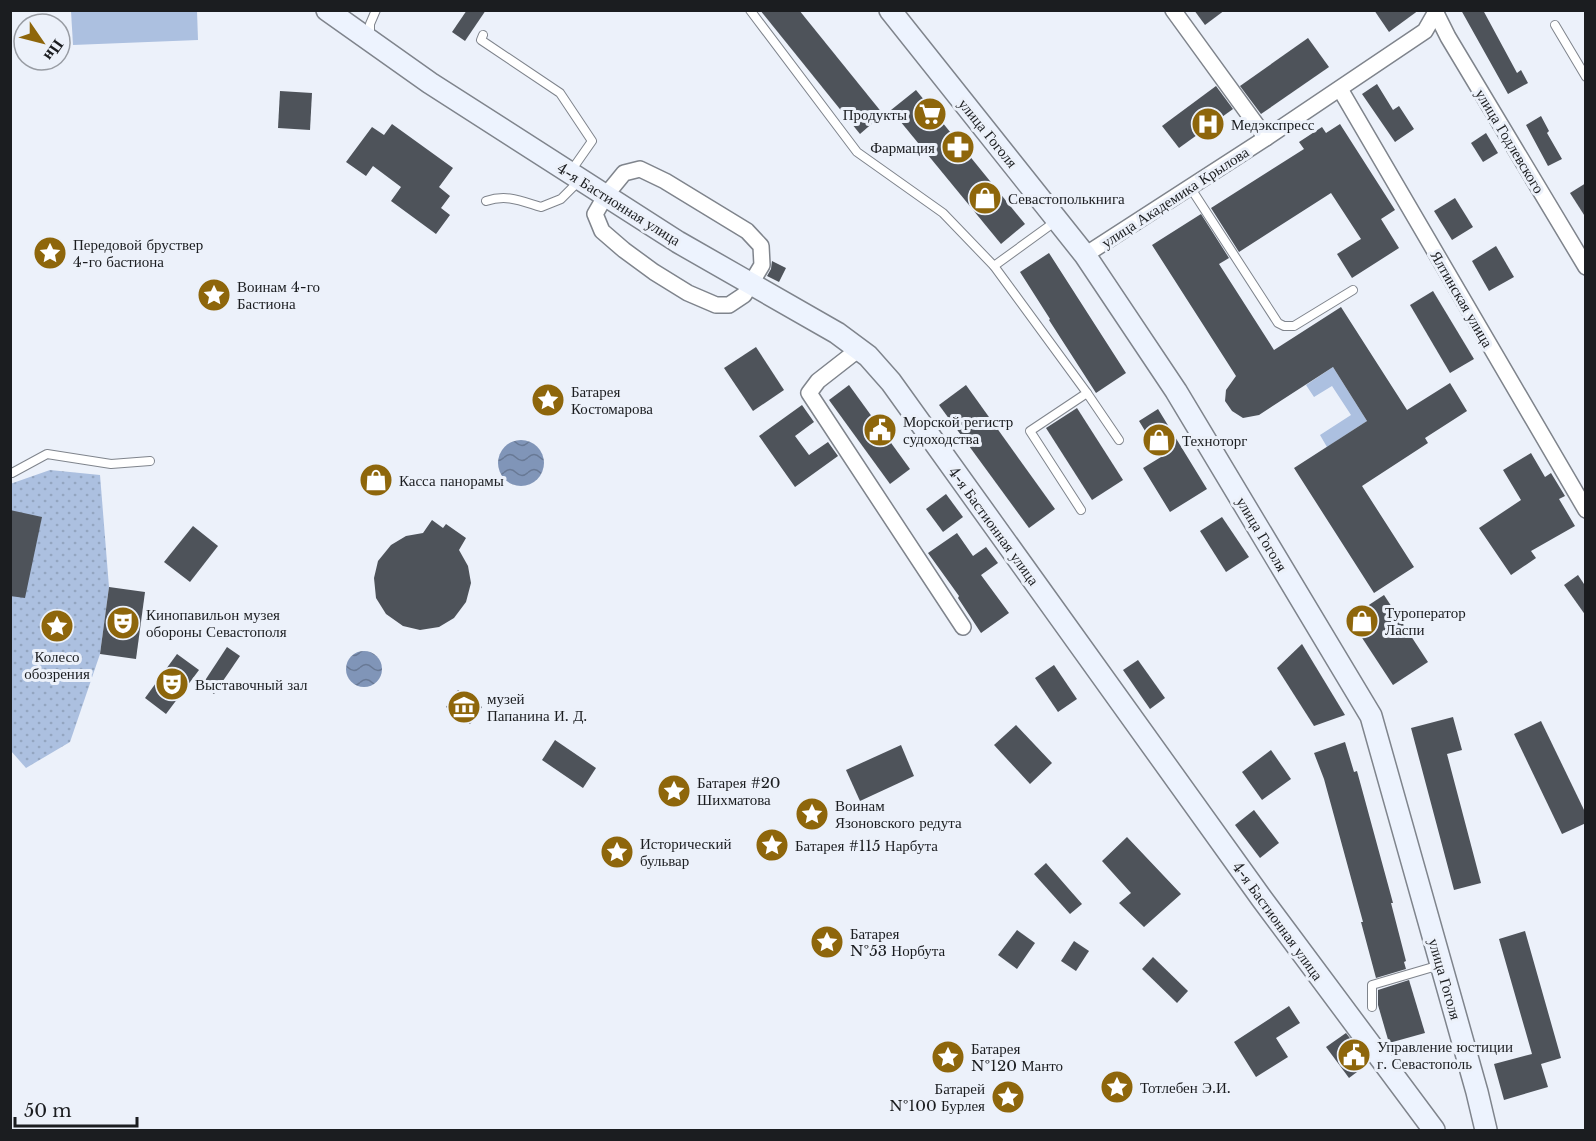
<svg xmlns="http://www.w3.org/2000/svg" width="1596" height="1141" font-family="'Libre Baskerville',serif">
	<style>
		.green { fill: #acc0e0 }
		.park { fill: url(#park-dots) }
		.water { fill: url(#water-waves) }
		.building { fill: #4e535a }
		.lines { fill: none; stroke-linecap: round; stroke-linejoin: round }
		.lane-casing { stroke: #7f848c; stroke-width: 10 }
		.street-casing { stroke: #7f848c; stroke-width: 18 }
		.secondary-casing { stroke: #7f848c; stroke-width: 24 }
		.lane { stroke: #fff; stroke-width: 8 }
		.street { stroke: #fff; stroke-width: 15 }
		.secondary { stroke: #edf3fe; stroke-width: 21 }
		.labels { text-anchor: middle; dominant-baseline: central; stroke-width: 6; stroke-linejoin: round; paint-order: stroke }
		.poi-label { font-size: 15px; fill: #1b1d20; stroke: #ecf1fa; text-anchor: start }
		.street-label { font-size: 15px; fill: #1b1d20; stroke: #ecf1fa }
	</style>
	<defs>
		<pattern id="park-dots" width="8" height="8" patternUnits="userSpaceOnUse" patternTransform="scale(1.5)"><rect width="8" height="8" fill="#acc0e0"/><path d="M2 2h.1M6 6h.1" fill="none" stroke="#93a5c0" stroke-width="1.8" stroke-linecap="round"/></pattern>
		<pattern id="water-waves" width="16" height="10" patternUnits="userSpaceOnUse" patternTransform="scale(1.5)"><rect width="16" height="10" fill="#8095b8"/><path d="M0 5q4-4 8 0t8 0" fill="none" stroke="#687995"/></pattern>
	</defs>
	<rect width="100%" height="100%" fill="#ecf1fa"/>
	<g class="green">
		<path d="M 71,11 L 197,11 L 198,40 L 73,45 Z"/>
		<path d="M 1333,367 L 1367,421 L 1327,447 L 1320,435 L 1351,415 L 1332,386 L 1314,397 L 1306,385 Z"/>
	</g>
	<path class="park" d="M 50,470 L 100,475 L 109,587 L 100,654 L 70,742 L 26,768 L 11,751 L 10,484 Z"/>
	<g class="water">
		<circle cx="521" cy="463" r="23"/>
		<circle cx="364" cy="669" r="18"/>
	</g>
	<g class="building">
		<path d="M 467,10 L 486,10 L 465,41 L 452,32 Z"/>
		<path d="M 760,10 L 799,10 L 883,114 L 860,134 Z"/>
		<path d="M 1194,10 L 1225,10 L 1205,25 Z"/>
		<path d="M 1374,10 L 1419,10 L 1389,32 Z"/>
		<path d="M 1461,10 L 1483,10 L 1517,73 L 1521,70 L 1528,83 L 1508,94 Z"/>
		<path d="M 1308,38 L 1329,67 L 1261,114 L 1240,86 Z"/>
		<path d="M 1377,84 L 1393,110 L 1399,106 L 1414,129 L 1395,142 L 1362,94 Z"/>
		<path d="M 1216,86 L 1233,109 L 1179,148 L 1162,126 Z"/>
		<path d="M 916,90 L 1025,224 L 1001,244 L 891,110 Z"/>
		<path d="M 280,91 L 312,93 L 310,130 L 278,128 Z"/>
		<path d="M 1541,116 L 1549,131 L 1547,133 L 1562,159 L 1548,166 L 1526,125 Z"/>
		<path d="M 392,124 L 453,168 L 439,187 L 450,196 L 441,208 L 450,215 L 436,234 L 391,201 L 401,187 L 373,166 L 366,176 L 346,162 L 372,127 L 384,135 Z"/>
		<path d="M 1340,124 L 1395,210 L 1381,219 L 1399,248 L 1352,278 L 1337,254 L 1361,239 L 1331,193 L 1239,252 L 1211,208 L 1304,149 L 1299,142 L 1322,127 L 1326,133 Z"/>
		<path d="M 1486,133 L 1498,153 L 1483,162 L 1471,143 Z"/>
		<path d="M 1586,183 L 1586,218 L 1570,193 Z"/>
		<path d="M 1455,198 L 1473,227 L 1452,240 L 1434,211 Z"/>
		<path d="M 1201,214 L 1229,258 L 1219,264 L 1274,350 L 1341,307 L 1407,410 L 1450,383 L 1467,411 L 1425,438 L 1428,443 L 1362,486 L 1414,567 L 1374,593 L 1294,468 L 1367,421 L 1333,367 L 1259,415 L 1243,418 L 1232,411 L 1225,401 L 1226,390 L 1236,376 L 1152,245 Z"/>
		<path d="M 1496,246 L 1514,277 L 1489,291 L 1472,261 Z"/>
		<path d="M 1049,253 L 1126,373 L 1096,393 L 1049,320 L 1050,319 L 1020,272 Z"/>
		<path d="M 772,261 L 786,268 L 779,282 L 767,276 L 771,269 Z"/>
		<path d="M 1433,291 L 1474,359 L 1450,373 L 1410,305 Z"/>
		<path d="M 756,347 L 784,390 L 753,411 L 724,368 Z"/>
		<path d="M 849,385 L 910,469 L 890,484 L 829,400 Z"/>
		<path d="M 966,385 L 1055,509 L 1029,528 L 939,405 Z"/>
		<path d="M 802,405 L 814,422 L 795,436 L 809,455 L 828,442 L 838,456 L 795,487 L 759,436 Z"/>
		<path d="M 1077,408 L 1123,480 L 1092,500 L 1046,428 Z"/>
		<path d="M 1158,409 L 1207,489 L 1170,512 L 1143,468 L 1161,457 L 1139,421 Z"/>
		<path d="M 1531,453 L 1545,477 L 1551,473 L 1565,496 L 1559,499 L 1575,526 L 1531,551 L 1536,558 L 1511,575 L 1479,528 L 1521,500 L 1503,470 Z"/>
		<path d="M 374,464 L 392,477 L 378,497 L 360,484 Z"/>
		<path d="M 946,494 L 963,517 L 943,532 L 926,509 Z"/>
		<path d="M 10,510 L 42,517 L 25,598 L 10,596 Z"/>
		<path d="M 1222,517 L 1249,557 L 1226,572 L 1200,531 Z"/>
		<path d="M 432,520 L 443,528 L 446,524 L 466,538 L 459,550 L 468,566 L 471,583 L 466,602 L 454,618 L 439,627 L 420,630 L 403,626 L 386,614 L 376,598 L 374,578 L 378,561 L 391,545 L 406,536 L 423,533 Z"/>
		<path d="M 193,526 L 218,546 L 190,582 L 164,562 Z"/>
		<path d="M 957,533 L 973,556 L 986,547 L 998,563 L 981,575 L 1009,613 L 981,633 L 958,598 L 959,596 L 928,553 Z"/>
		<path d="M 1578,575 L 1586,587 L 1586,616 L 1564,585 Z"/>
		<path d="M 109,587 L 145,592 L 136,659 L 100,654 Z"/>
		<path d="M 1384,595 L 1428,662 L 1393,685 L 1349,618 Z"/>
		<path d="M 1302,644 L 1345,715 L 1314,726 L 1277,668 Z"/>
		<path d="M 227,647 L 240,656 L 214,694 L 202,685 Z"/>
		<path d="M 177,654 L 199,670 L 166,714 L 145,698 Z"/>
		<path d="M 1138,660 L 1165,698 L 1150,709 L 1123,670 Z"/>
		<path d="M 1054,665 L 1077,699 L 1058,712 L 1035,678 Z"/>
		<path d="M 458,690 L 482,707 L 470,724 L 446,707 Z"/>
		<path d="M 1453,717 L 1462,750 L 1447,754 L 1481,883 L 1454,890 L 1411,728 Z"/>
		<path d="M 1541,721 L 1586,814 L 1586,823 L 1562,834 L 1514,734 Z"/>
		<path d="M 1016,725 L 1052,763 L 1030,784 L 994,745 Z"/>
		<path d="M 555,740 L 596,768 L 583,788 L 542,760 Z"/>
		<path d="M 1345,742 L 1354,772 L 1357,771 L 1393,903 L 1391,903 L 1406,961 L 1404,962 L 1406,969 L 1376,978 L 1361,922 L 1363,922 L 1324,779 L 1314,753 Z"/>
		<path d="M 901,745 L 914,776 L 860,801 L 846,770 Z"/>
		<path d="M 1271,750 L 1291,779 L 1262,800 L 1242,772 Z"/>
		<path d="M 1254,810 L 1279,843 L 1260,858 L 1235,825 Z"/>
		<path d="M 1127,837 L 1181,894 L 1144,927 L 1119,903 L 1131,893 L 1102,861 Z"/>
		<path d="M 1046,863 L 1082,904 L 1070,914 L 1034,874 Z"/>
		<path d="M 1017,930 L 1035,943 L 1017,969 L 998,955 Z"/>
		<path d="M 1525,931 L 1561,1058 L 1541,1064 L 1548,1087 L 1504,1100 L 1494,1064 L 1532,1054 L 1499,939 Z"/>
		<path d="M 1074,941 L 1089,951 L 1076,971 L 1061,961 Z"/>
		<path d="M 1153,957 L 1188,991 L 1177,1003 L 1142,969 Z"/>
		<path d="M 1409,980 L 1425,1033 L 1389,1043 L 1378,1005 L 1378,990 Z"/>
		<path d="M 1289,1006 L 1300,1023 L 1276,1038 L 1288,1057 L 1256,1077 L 1234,1042 Z"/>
		<path d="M 1346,1033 L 1369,1063 L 1349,1078 L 1326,1047 Z"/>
	</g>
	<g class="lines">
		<g class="lane-casing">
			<g id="lane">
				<path d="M 750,10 L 857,152 L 943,213 L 994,266 L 1087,393 L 1030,431 L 1081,510"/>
				<path d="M 1555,25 L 1586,77"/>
				<path d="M 483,35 L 481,40 L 560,93 L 592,141 L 571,171"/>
				<path d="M 370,37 L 370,24 L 376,10"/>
				<path d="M 1190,187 L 1278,323 L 1284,326 L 1294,326 L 1353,290"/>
				<path d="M 486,201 C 507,194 521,201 541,207 L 561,199 L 580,180"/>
				<path d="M 994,266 L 1056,221"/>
				<path d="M 1087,393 L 1119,440"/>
				<path d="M 10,472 L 12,473 L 47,454 L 111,464 L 150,461"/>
				<path d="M 1372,1007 L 1372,985 L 1440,965"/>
			</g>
		</g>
		<g class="street-casing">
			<g id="street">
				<path d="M 1173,10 L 1266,138"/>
				<path d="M 1436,13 L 1448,37 L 1586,267"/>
				<path d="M 1340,89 L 1586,510"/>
				<path d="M 640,169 L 665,181 L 747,231 L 761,246 L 762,265 L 744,295 L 729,305 L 716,305 L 688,293 L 654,272 L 624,250 L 602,231 L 595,214 L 606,195 L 624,173 Z"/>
				<path d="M 1085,255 L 1266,138 L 1425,31 L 1437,10"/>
				<path d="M 859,349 L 818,381 L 809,393 L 963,627"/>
			</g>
		</g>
		<g class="secondary-casing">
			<g id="secondary">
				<path d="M 327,10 L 430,83 L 678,242 L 837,333 L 868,356 L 891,382 L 1262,899 L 1434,1130"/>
				<path d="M 890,10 L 1085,255 L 1176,391 L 1371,716 L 1477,1092 L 1486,1130"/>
			</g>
		</g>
		<use href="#lane" class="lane"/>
		<use href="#street" class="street"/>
		<use href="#secondary" class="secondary"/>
	</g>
	<defs>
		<g id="supermarket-disc" transform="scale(1.725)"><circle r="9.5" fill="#8e660b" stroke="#ecf1fa"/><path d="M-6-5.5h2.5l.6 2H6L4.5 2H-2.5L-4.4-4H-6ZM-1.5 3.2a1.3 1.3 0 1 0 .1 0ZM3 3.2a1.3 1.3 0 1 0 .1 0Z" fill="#fff"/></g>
		<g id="hospital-disc" transform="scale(1.725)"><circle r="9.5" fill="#8e660b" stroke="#ecf1fa"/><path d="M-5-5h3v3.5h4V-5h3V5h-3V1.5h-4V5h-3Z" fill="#fff"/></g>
		<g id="pharmacy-disc" transform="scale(1.725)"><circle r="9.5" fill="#8e660b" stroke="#ecf1fa"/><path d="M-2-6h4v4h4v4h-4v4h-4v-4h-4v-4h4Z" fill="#fff"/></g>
		<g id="shop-disc" transform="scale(1.725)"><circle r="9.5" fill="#8e660b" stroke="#ecf1fa"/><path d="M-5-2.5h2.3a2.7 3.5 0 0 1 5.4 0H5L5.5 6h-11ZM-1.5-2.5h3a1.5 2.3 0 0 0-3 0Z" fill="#fff"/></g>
		<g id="sight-disc" transform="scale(1.725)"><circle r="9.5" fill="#8e660b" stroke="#ecf1fa"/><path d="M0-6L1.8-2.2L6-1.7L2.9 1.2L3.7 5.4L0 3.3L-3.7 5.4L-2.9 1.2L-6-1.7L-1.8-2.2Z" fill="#fff"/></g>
		<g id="civic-disc" transform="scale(1.725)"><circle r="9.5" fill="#8e660b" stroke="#ecf1fa"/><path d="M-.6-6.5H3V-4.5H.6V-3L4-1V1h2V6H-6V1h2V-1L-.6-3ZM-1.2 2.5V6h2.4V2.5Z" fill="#fff"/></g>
		<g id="theatre-disc" transform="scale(1.725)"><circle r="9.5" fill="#8e660b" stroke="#ecf1fa"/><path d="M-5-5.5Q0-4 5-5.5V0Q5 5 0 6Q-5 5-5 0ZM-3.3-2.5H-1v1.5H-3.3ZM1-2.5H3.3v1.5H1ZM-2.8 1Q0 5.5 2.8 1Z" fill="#fff"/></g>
		<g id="museum-disc" transform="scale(1.725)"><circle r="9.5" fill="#8e660b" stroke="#ecf1fa"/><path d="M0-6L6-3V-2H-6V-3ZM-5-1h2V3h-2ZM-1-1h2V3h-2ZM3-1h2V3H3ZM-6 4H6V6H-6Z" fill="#fff"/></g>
	</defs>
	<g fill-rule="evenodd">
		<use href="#supermarket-disc" x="930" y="114"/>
		<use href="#hospital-disc" x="1208" y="124"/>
		<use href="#pharmacy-disc" x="958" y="147"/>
		<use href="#shop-disc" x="985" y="198"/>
		<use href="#sight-disc" x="50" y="253"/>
		<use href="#sight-disc" x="214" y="295"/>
		<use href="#sight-disc" x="548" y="400"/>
		<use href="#civic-disc" x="880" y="430"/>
		<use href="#shop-disc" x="1159" y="440"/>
		<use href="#shop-disc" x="376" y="480"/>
		<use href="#shop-disc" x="1362" y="621"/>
		<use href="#theatre-disc" x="123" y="623"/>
		<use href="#sight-disc" x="57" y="626"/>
		<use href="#theatre-disc" x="172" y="684"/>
		<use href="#museum-disc" x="464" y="707"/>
		<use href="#sight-disc" x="674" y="791"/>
		<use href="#sight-disc" x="812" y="814"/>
		<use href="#sight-disc" x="772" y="845"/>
		<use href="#sight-disc" x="617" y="852"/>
		<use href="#sight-disc" x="827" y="942"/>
		<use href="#civic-disc" x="1354" y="1055"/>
		<use href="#sight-disc" x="948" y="1057"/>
		<use href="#sight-disc" x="1117" y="1087"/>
		<use href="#sight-disc" x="1008" y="1097"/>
	</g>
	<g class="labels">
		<g class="poi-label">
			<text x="907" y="114" text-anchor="end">Продукты</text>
			<text x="1231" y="124">Медэкспресс</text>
			<text x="935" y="147" text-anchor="end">Фармация</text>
			<text x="1008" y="198">Севастополькнига</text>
			<text x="73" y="244">Передовой бруствер<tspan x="73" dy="17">4-го бастиона</tspan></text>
			<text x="237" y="286">Воинам 4-го<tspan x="237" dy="17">Бастиона</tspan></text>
			<text x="571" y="391">Батарея<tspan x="571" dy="17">Костомарова</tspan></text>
			<text x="903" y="421">Морской регистр<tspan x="903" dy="17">судоходства</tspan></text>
			<text x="1182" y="440">Техноторг</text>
			<text x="399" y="480">Касса панорамы</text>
			<text x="1385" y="612">Туроператор<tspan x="1385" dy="17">Ласпи</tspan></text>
			<text x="146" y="614">Кинопавильон музея<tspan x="146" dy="17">обороны Севастополя</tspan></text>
			<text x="57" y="656" text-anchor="middle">Колесо<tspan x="57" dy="17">обозрения</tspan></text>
			<text x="195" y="684">Выставочный зал</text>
			<text x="487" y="698">музей<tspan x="487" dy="17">Папанина И. Д.</tspan></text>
			<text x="697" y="782">Батарея #20<tspan x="697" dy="17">Шихматова</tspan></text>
			<text x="835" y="805">Воинам<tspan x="835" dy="17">Язоновского редута</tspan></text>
			<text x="640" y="843">Исторический<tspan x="640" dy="17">бульвар</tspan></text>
			<text x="795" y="845">Батарея #115 Нарбута</text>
			<text x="850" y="933">Батарея<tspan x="850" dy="17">№53 Норбута</tspan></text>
			<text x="1377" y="1046">Управление юстиции<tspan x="1377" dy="17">г. Севастополь</tspan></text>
			<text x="971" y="1048">Батарея<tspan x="971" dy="17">№120 Манто</tspan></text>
			<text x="1140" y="1087">Тотлебен Э.И.</text>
			<text x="985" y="1088" text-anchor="end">Батарей<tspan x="985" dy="17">№100 Бурлея</tspan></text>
		</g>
		<g class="street-label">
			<text transform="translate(988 133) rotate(51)">улица Гоголя</text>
			<text transform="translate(1510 141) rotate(59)">улица Годлевского</text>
			<text transform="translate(1175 197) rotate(-33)">улица Академика Крылова</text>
			<text transform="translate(619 204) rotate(32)">4-я Бастионная улица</text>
			<text transform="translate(1462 299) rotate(60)">Ялтинская улица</text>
			<text transform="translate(994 526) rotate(54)">4-я Бастионная улица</text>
			<text transform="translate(1262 534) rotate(59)">улица Гоголя</text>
			<text transform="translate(1278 921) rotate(54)">4-я Бастионная улица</text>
			<text transform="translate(1445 979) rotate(74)">улица Гоголя</text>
		</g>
	</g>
	<rect width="1596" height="1141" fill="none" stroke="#1b1d20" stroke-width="24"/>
	<g transform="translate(42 42) rotate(125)"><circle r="28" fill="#ecf1fa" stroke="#989ca3" stroke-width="1.5"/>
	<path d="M0-4.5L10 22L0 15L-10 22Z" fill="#8e660b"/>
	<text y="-9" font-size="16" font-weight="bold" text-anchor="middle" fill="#1b1d20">Пн</text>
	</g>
	<path d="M15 1117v9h122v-9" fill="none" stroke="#1b1d20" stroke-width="3"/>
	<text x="24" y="1117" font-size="18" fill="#1b1d20" stroke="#ecf1fa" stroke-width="4.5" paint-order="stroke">50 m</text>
</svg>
